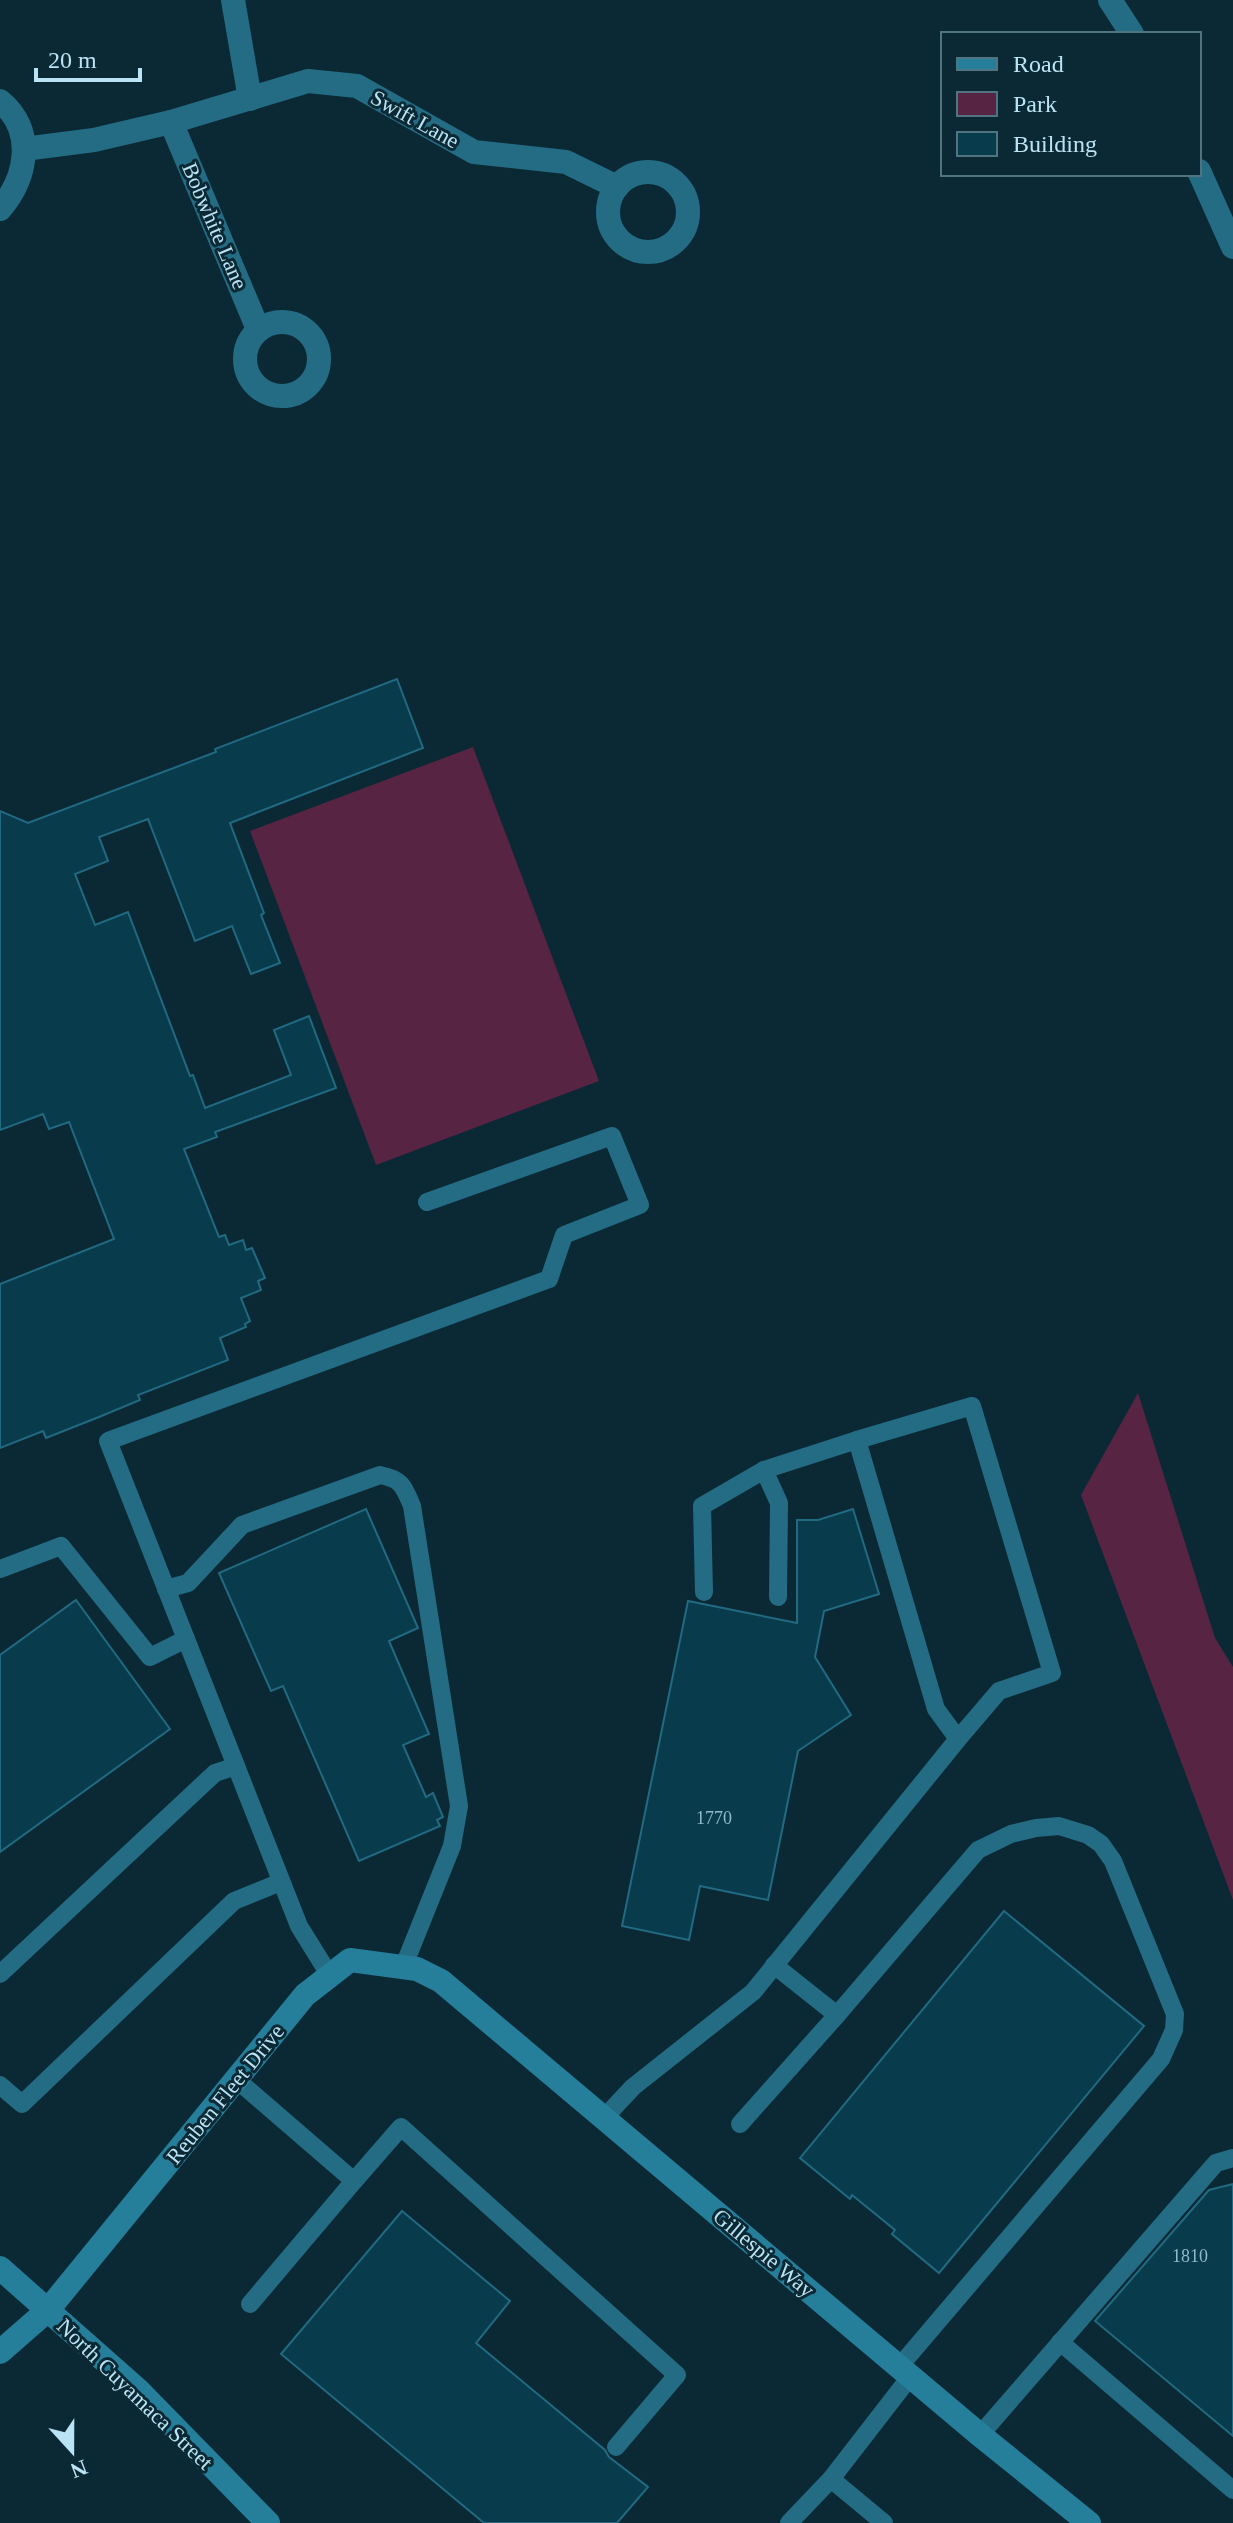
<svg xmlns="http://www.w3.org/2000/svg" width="1233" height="2523" font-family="Georgia,serif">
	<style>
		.green { fill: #572443 }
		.building { fill: #083b4c; stroke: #216a82; stroke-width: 2 }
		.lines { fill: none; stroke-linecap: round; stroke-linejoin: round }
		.lane { stroke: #236c84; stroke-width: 18 }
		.street { stroke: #236c84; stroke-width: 24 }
		.secondary { stroke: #257e9a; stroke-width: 24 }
		.labels { text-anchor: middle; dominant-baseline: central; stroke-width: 6; stroke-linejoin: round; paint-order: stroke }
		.number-label { font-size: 18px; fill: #8ebacb }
		.street-label { font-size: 22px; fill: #bae4f5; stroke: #0b2934 }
	</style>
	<rect width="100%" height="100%" fill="#0b2934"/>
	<g class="green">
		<path d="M 473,747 L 599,1081 L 376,1165 L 250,831 Z"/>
		<path d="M 1138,1393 L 1215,1638 L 1233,1667 L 1233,1900 L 1081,1495 Z"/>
	</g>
	<g class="building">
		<path d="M 397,679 L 423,748 L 230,823 L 264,913 L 261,915 L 280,963 L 251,974 L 232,926 L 195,941 L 148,819 L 99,837 L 108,861 L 75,874 L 95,925 L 128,912 L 190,1076 L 193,1075 L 205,1108 L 291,1075 L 274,1030 L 309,1016 L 336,1088 L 215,1132 L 217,1137 L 184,1149 L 219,1237 L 225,1235 L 229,1245 L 243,1240 L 246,1250 L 252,1248 L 265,1278 L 258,1281 L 261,1290 L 241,1298 L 250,1321 L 245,1324 L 246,1327 L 220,1338 L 228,1360 L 138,1395 L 140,1400 L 99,1417 L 46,1438 L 43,1431 L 0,1448 L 0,1284 L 114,1239 L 69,1122 L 49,1129 L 43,1114 L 0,1130 L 0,811 L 28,823 L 216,752 L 215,749 Z"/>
		<path d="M 366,1509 L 418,1628 L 389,1641 L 429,1734 L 403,1745 L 426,1797 L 433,1793 L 443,1817 L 437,1820 L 440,1826 L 359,1861 L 283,1686 L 271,1691 L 219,1573 Z"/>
		<path d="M 853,1509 L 879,1594 L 824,1611 L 815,1657 L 851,1715 L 798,1751 L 768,1900 L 700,1886 L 689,1940 L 622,1926 L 688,1601 L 797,1623 L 797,1520 L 818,1520 Z"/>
		<path d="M 76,1600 L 170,1729 L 0,1852 L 0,1655 Z"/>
		<path d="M 1004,1911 L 1144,2026 L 939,2273 L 892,2234 L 895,2230 L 852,2195 L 850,2199 L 800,2158 Z"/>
		<path d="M 1233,2184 L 1233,2436 L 1095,2321 L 1209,2190 Z"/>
		<path d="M 402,2211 L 510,2301 L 476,2343 L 605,2450 L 609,2457 L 648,2487 L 617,2523 L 484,2523 L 281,2354 Z"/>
	</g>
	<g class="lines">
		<g class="lane">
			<path d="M 857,1440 L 972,1406 L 1052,1673 L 999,1691 L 958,1739"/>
			<path d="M 764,1470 L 779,1503 L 778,1597"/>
			<path d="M 0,1569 L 61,1546 L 150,1657 L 186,1639"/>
			<path d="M 166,1589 L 188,1583 L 242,1525 L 380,1475 C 402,1479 404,1487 412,1506 L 459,1806 L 452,1846 L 403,1968"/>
			<path d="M 0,1974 L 215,1773 L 236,1766"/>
			<path d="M 330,1976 L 299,1926 L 108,1441 L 549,1279 L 564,1235 L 640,1205 L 612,1136 L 427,1202"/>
			<path d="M 837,2015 L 978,1850 L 1011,1834 L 1036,1828 L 1059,1826 L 1088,1835 L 1101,1844 L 1113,1861 L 1175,2014 L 1174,2030 L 1161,2059 L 899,2367"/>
			<path d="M 237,2080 L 354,2181 L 250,2304"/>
			<path d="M 0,2085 L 22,2104 L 234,1901 L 281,1882"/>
			<path d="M 604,2118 L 633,2087 L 753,1992 L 958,1739 L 936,1709 L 857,1440 L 764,1470 L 702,1506 L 704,1592"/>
			<path d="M 740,2124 L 837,2015 L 774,1965"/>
			<path d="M 354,2181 L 401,2127 L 677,2375 L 616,2447"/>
			<path d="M 1060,2342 L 1233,2490"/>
			<path d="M 980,2435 L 1216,2163 L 1233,2158"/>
			<path d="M 831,2479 L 884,2523"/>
			<path d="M 789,2523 L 831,2479 L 910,2377"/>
		</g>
		<g class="street">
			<path d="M 233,0 L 250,99"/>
			<path d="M 1110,0 L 1132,34"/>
			<path d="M 0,101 C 36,130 27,178 0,209"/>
			<path d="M 171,122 L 258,329"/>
			<path d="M 24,149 L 94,140 L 171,122 L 308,81 L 357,86 L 474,152 L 566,162 L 617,187"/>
			<path d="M 1199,171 L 1233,247"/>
			<circle cx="648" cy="212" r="40"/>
			<circle cx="282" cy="359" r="37"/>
		</g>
		<g class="secondary">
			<path d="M 0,2268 L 138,2390 L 268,2523"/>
			<path d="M 0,2352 L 48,2310 L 305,1995 L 350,1960 L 417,1969 L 441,1981 L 980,2435 L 1089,2523"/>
		</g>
	</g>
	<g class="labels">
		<g class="number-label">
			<text x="714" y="1818">1770</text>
			<text x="1190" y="2256">1810</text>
		</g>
		<g class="street-label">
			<text transform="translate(415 119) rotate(29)">Swift Lane</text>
			<text transform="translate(215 226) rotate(67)">Bobwhite Lane</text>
			<text transform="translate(225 2094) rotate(-51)">Reuben Fleet Drive</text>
			<text transform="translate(764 2253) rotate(40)">Gillespie Way</text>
			<text transform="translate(135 2394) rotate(44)">North Cuyamaca Street</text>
		</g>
	</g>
	<rect x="941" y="32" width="260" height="144" fill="#0b2934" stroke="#517481" stroke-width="2"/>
	<rect x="957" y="58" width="40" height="12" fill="#257e9a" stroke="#517481" stroke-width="2"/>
	<text x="1013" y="72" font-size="24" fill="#bae4f5">Road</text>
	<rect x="957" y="92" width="40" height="24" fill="#572443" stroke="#517481" stroke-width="2"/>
	<text x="1013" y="112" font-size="24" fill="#bae4f5">Park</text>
	<rect x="957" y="132" width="40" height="24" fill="#083b4c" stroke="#517481" stroke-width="2"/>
	<text x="1013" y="152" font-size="24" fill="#bae4f5">Building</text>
	<g transform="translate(72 2451) rotate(159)" stroke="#0b2934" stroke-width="6" paint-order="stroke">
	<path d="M0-6L14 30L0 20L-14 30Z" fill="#bae4f5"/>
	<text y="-12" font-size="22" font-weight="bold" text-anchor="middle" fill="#bae4f5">N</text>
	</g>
	<path d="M36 68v12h104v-12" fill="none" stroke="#bae4f5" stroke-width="4"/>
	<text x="48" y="68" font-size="24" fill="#bae4f5" stroke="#0b2934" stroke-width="6" paint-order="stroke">20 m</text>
</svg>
